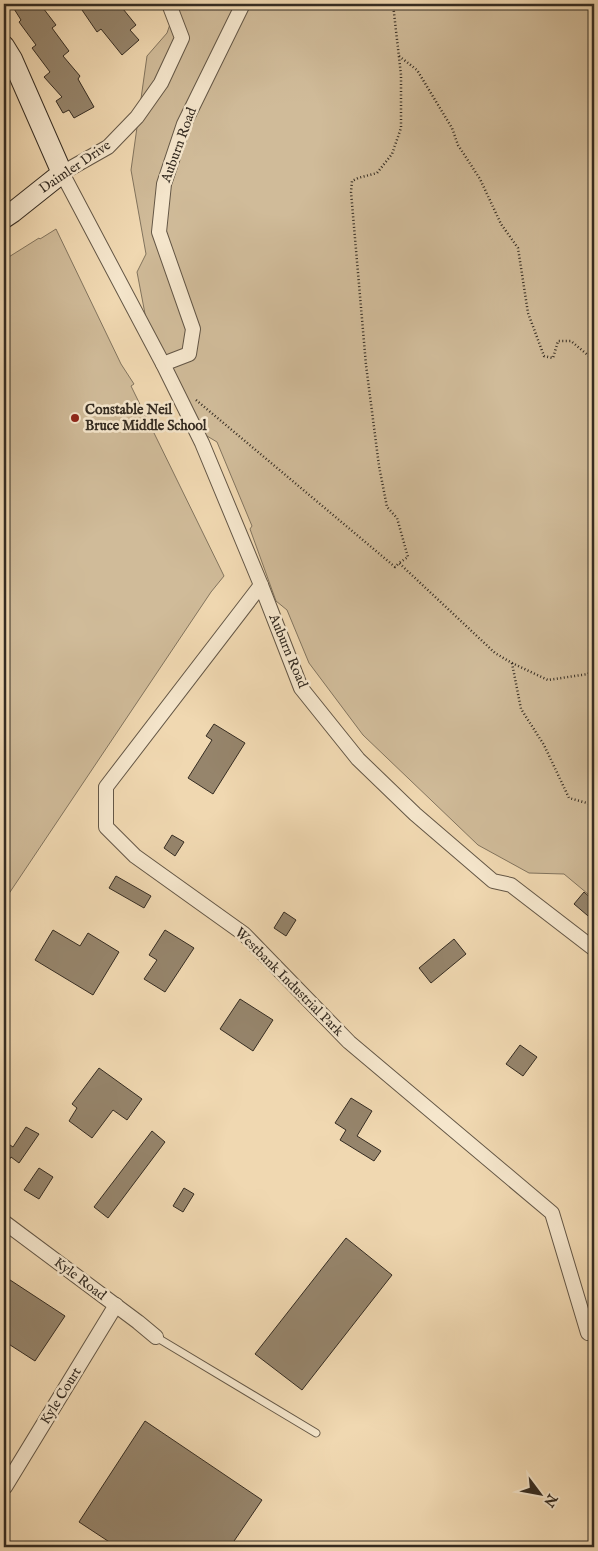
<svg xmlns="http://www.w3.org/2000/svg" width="598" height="1551" font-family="'IM FELL English',serif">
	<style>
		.green { fill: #d0bb99; stroke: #82745e }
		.building { fill: #96856c; stroke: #352c22 }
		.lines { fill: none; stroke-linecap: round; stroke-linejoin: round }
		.lane-casing { stroke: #645746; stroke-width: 9 }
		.street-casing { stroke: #645746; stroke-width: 16 }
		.secondary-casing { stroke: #352c22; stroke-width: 22 }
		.path { stroke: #352c22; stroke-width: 2.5; stroke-dasharray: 1 2.5; stroke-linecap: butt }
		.lane { stroke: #f5e6cc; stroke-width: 7 }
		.street { stroke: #f5e6cc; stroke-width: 14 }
		.secondary { stroke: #f5e6cc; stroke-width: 20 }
		.poi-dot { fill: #8f2418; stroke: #f5e6cc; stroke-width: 2 }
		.labels { text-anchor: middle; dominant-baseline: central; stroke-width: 5; stroke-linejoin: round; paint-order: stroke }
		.street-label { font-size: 14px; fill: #352c22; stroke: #f5e6cc }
		.poi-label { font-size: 14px; font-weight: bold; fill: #352c22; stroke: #f5e6cc; text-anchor: start }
	</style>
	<rect width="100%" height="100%" fill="#f0d8b1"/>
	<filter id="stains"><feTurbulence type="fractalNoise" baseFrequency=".004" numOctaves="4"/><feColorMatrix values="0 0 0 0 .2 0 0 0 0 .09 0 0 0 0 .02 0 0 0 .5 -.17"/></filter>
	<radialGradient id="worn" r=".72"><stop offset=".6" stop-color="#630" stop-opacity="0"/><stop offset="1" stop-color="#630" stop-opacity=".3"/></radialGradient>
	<g class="green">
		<path d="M 177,4 L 594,4 L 594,899 L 564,874 L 529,873 L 478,845 L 363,735 L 309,663 L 287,610 L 276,601 L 250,529 L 252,526 L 217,442 L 197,430 L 146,319 L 137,272 L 146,254 L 131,170 L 147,56 L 167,33 Z"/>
		<path d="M 56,229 L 121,364 L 134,384 L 131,386 L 224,576 L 211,592 L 4,901 L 4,260 L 39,238 L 40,239 Z"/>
	</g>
	<g class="building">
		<path d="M 11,4 L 40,4 L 56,25 L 52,28 L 69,51 L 63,56 L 80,76 L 78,79 L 94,107 L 74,118 L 69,110 L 63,113 L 56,101 L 62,97 L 44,77 L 50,72 L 32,48 L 36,45 L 19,22 L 21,20 Z"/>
		<path d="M 81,4 L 119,4 L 136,25 L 130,30 L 139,40 L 122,55 L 101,29 L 97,32 L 82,10 L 85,9 Z"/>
		<path d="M 214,724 L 245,743 L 213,794 L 188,778 L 212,740 L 206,736 Z"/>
		<path d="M 172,835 L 184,842 L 175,856 L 164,848 Z"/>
		<path d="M 116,876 L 151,896 L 144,908 L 109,888 Z"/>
		<path d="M 584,892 L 594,901 L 594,921 L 574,904 Z"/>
		<path d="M 284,912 L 296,920 L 286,936 L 274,928 Z"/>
		<path d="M 53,930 L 80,946 L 88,933 L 119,952 L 93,995 L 35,960 Z"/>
		<path d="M 165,930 L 194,948 L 165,992 L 144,979 L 157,960 L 149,955 Z"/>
		<path d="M 454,939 L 466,954 L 431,983 L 419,968 Z"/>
		<path d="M 240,999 L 273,1020 L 253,1051 L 220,1029 Z"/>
		<path d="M 520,1045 L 537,1057 L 523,1076 L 506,1064 Z"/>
		<path d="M 99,1068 L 142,1099 L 127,1120 L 113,1110 L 92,1138 L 69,1121 L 77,1108 L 72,1104 Z"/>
		<path d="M 351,1098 L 372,1111 L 357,1136 L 381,1151 L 374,1161 L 340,1140 L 346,1130 L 335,1123 Z"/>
		<path d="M 26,1127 L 39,1134 L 19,1163 L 11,1157 L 4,1168 L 4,1141 L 13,1147 Z"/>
		<path d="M 152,1131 L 165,1142 L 108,1218 L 94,1207 Z"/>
		<path d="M 39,1168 L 53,1177 L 39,1199 L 24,1190 Z"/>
		<path d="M 184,1188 L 194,1194 L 183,1212 L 173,1206 Z"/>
		<path d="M 346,1238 L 392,1275 L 302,1390 L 255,1354 Z"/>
		<path d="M 4,1276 L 65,1316 L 35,1361 L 4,1341 Z"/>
		<path d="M 145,1421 L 262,1500 L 230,1547 L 117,1547 L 79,1522 Z"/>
	</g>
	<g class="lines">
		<g class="lane-casing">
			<path id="lane" d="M 156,1337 L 316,1433"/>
		</g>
		<g class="street-casing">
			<g id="street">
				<path d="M 169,4 L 182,38 L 161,83 L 137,117 L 108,147 L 62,173 L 163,364 L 202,443 L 261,585 L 301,688 L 358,759 L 415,814 L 493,881 L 511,885 L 594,949"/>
				<path d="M 163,364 L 189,354 L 193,329 L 159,232 L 164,184 L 184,124 L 243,4"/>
				<path d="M 261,585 L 106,787 L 106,827 L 135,856 L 244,934 L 349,1042 L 552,1213 L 588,1333"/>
				<path d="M 4,1222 L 138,1322 L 156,1337"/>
				<path d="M 5,1487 L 116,1305"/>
			</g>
		</g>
		<g class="secondary-casing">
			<path id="secondary" d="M 4,46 L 12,59 L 62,173 L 13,212 L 4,218"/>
		</g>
		<g class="path">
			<path d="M 393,4 L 401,75 L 401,128 L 392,154 L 377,173 L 358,178 L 352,181 L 351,192 L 366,365 L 379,466 L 387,507 L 397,518 L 408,557 L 399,563"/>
			<path d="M 399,56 L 417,70 L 452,128 L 458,145 L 480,179 L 501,224 L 518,248 L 528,313 L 544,356 L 553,358 L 558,341 L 571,341 L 589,356 L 594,353"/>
			<path d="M 589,356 L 594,364"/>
			<path d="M 196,400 L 395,567 L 399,563 L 495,653 L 512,663 L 548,680 L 588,674 L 594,668"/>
			<path d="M 512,663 L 521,709 L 544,745 L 569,798 L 594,805"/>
		</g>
		<use href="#lane" class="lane"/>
		<use href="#street" class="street"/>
		<use href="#secondary" class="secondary"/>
	</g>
	<circle class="poi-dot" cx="75" cy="418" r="5"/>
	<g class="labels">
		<g class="street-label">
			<text transform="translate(179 145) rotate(-70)">Auburn Road</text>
			<text transform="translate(75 167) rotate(-34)">Daimler Drive</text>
			<text transform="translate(288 651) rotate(67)">Auburn Road</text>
			<text transform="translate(289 982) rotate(45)">Westbank Industrial Park</text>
			<text transform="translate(80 1279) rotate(37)">Kyle Road</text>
			<text transform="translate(61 1396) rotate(-58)">Kyle Court</text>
		</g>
		<g class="poi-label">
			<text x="85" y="410">Constable Neil<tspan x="85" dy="16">Bruce Middle School</tspan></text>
		</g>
	</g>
	<rect width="598" height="1551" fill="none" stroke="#f0d8b1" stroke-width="20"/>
	<rect x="5" y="5" width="588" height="1541" fill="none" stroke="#352c22" stroke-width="2.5"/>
	<rect x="10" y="10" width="578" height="1531" fill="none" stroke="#352c22"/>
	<g transform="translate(540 1494) rotate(122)" stroke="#f5e6cc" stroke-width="4" paint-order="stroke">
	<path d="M0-4L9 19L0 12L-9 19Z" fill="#352c22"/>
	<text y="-8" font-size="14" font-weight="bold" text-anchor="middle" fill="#352c22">N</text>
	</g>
	<rect width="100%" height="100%" filter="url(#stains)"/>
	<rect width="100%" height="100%" fill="url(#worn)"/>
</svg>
